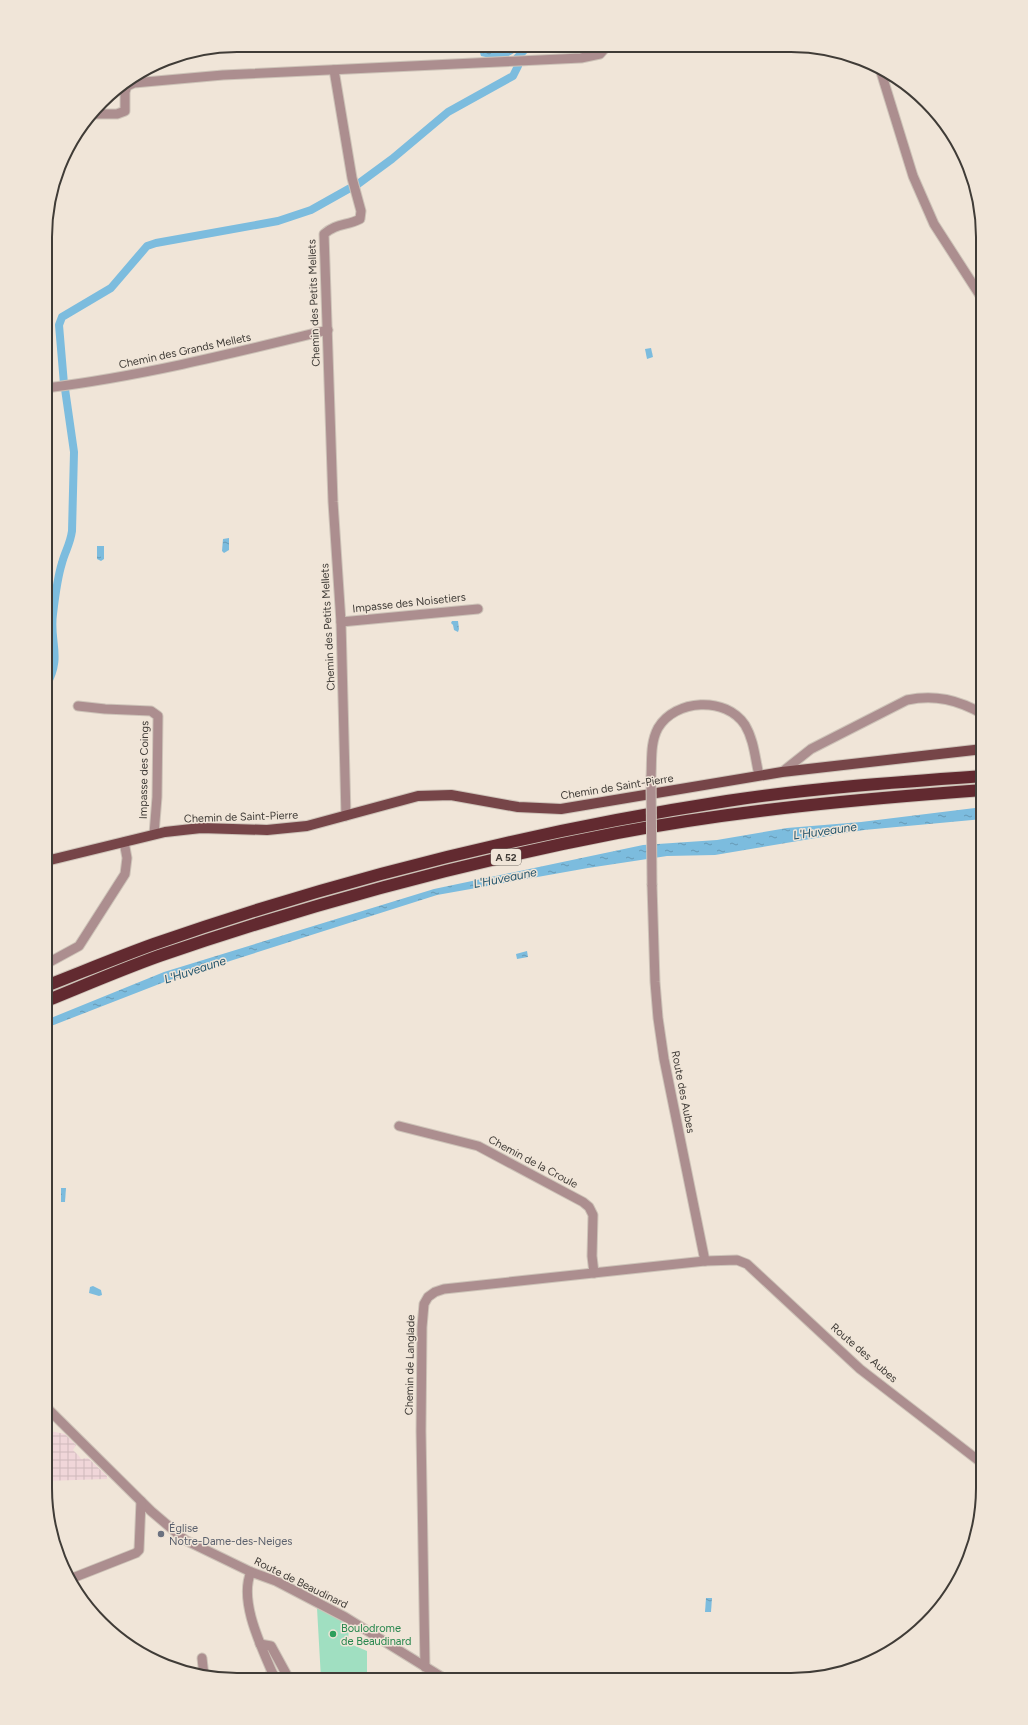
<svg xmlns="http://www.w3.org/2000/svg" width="1028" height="1725" font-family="Figtree,sans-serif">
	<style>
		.industrial { fill: url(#industrial-grid) }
		.pitch { fill: #a0dfc1 }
		.water { fill: url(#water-ripples) }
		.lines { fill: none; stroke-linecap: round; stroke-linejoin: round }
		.canal { stroke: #7cbcde; stroke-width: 8 }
		.minor-casing { stroke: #cdc3b8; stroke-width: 11 }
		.major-casing { stroke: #cdc3b8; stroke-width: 12 }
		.highway-casing { stroke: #cdc3b8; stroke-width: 14 }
		.minor { stroke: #ac8e8f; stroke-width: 9 }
		.major { stroke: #764548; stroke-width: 10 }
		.highway { stroke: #622a30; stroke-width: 12 }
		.minor-bridge-casing { stroke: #cdc3b8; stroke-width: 11; stroke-linecap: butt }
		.minor-bridge { stroke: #ac8e8f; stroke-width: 9 }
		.worship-dot { fill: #6b7280; stroke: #f0e5d8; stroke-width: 1.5 }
		.leisure-dot { fill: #2e9e5b; stroke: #f0e5d8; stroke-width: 1.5 }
		.labels { text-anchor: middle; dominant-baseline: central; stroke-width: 3; stroke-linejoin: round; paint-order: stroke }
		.shield { fill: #f0e5d8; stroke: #756f67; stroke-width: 1 }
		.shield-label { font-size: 10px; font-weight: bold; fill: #403c37 }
		.street-label { font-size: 11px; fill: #403c37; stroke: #f0e5d8 }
		.worship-label { font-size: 11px; fill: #5b616d; stroke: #f0e5d8; text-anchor: start }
		.leisure-label { font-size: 11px; fill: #27864d; stroke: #f0e5d8; text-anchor: start }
		.water-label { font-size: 12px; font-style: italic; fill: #21536b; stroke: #f0e5d8 }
		.rim { fill: none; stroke: #403c37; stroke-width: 2 }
	</style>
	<defs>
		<pattern id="industrial-grid" width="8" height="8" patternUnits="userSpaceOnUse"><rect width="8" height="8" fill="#f0d6d9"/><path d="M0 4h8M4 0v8" fill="none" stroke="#cfb9bb"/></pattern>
		<pattern id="water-ripples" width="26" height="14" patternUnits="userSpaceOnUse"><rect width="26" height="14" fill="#7cbcde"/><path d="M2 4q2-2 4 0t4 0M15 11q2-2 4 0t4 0" fill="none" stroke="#679ab5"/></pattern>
	</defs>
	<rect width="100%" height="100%" fill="#f0e5d8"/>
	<path class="industrial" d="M 45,1430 L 65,1434 L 76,1445 L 73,1450 L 79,1456 L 81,1459 L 88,1458 L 107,1476 L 107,1479 L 45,1481 Z"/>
	<path class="pitch" d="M 317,1608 L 349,1625 L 348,1643 L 367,1651 L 367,1679 L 321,1679 Z"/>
	<g class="water">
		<path d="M 478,46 L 523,46 C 507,59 502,61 481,56 Z"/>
		<path d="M 651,348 L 653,357 L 647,359 L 645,349 Z"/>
		<path d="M 229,538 L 229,550 L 224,553 L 222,551 L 223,539 Z"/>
		<path d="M 97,546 L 104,546 L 104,559 L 101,561 L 97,559 Z"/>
		<path d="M 452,621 L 458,621 L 459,629 L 458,632 L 454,630 L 453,625 L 451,623 Z"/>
		<path d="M 983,807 L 983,819 L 864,830 L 715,855 L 667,856 L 588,868 L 437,895 L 167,981 L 46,1028 L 46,1020 L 164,972 L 434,889 L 643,845 L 717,840 L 787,828 L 861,822 Z"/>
		<path d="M 527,951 L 528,957 L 517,959 L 516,954 Z"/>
		<path d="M 61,1188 L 66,1188 L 65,1202 L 61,1202 Z"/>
		<path d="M 93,1286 L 101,1290 L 102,1295 L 99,1296 L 89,1293 L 90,1287 Z"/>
		<path d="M 706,1598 L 712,1598 L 711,1612 L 705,1612 Z"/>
	</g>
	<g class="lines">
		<g class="canal">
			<path d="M 517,58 L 528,46"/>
			<path d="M 358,184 L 392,159 L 448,112 L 513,76 L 518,66"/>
			<path d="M 64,384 L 59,325 L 62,317 L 111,288 L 147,246 L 156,243 L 278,221 L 311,210 L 352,187"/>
			<path d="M 46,686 C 63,656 49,643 53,614 C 55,597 57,579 62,563 C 65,551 70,545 72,531 L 74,452 L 65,389"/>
		</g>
		<g class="minor-casing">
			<g id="minor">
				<path d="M 880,69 L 913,176 L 934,224 L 983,300"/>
				<path d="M 334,70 L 352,178 L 361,211 L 360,219 C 347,226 336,223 324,234 L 333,502 L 341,622 L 346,816"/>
				<path d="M 94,114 L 117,114 L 125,111 L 125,92 L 127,86 L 134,83 L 223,75 L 581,58 L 600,54 L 607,46"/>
				<path d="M 46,388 C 142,376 234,353 328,330"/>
				<path d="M 341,622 L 478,609"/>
				<path d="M 78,706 L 105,709 L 151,711 L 158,716 L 157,797 L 154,834"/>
				<path d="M 782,772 L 811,749 L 907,700 C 935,694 958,700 983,714"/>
				<path d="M 651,777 C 652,760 650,743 658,728 C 675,699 726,696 745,725 C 754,740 755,758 759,775"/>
				<path d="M 652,885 L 655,982 L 658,1018 L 664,1059 L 705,1261"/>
				<path d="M 46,964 L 79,946 L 125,874 L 127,858 L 124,842"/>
				<path d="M 399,1126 L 478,1146 L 583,1202 L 589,1207 L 593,1215 L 592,1256 L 594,1273"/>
				<path d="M 45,1406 L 151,1511 L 185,1540 L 251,1572 L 276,1581 L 345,1617 L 445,1679"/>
				<path d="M 251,1572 C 238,1602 263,1650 275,1679"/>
				<path d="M 70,1579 L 136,1553 L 139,1550 L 141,1501"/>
				<path d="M 260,1644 L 271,1646 L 289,1679"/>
				<path d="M 202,1658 L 204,1676"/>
				<path d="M 425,1667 L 421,1431 L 422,1327 L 424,1304 L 428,1297 L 435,1292 L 444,1289 L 705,1261 L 737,1260 L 747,1264 L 860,1369 L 983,1464"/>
				<path d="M 263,1679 L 273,1674"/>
			</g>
		</g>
		<g class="major-casing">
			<path id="major" d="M 46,861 L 165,832 L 201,828 L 267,830 L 307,826 L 418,796 L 451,795 L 518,807 L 561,809 L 782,772 L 983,749"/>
		</g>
		<g class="highway-casing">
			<g id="highway">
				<path d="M 46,986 C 82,972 118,957 154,944 C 340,879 533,831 727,801 C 812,788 898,782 983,776"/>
				<path d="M 46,1001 C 83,986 120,970 159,956 C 308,905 461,863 617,833 C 738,810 860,799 983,790"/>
			</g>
		</g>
		<use href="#minor" class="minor"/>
		<use href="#major" class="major"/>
		<use href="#highway" class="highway"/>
		<g class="minor-bridge-casing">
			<path id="minor-bridge" d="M 651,777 L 652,885"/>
		</g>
		<use href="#minor-bridge" class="minor-bridge"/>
	</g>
	<circle class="worship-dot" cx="161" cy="1534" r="4"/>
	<circle class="leisure-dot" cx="333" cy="1634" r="4"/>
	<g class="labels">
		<rect class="shield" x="491" y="849" width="30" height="16" rx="3"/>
		<g class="shield-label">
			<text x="506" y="857">A 52</text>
		</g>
		<g class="street-label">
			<text transform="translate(314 303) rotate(-92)">Chemin des Petits Mellets</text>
			<text transform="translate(185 351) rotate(-12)">Chemin des Grands Mellets</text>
			<text transform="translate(409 603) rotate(-6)">Impasse des Noisetiers</text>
			<text transform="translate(328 627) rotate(-93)">Chemin des Petits Mellets</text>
			<text transform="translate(144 770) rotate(-89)">Impasse des Coings</text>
			<text transform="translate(617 787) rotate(-9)">Chemin de Saint-Pierre</text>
			<text transform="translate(241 817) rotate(-2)">Chemin de Saint-Pierre</text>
			<text transform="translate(683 1092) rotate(79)">Route des Aubes</text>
			<text transform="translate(533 1162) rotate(28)">Chemin de la Croule</text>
			<text transform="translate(864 1353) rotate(41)">Route des Aubes</text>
			<text transform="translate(410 1365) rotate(-89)">Chemin de Langlade</text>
			<text transform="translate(301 1583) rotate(26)">Route de Beaudinard</text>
		</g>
		<g class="worship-label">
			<text x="169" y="1528">Église<tspan x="169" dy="13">Notre-Dame-des-Neiges</tspan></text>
		</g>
		<g class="leisure-label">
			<text x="341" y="1628">Boulodrome<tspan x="341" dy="13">de Beaudinard</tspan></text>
		</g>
		<g class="water-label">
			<text transform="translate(825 831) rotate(-8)">L'Huveaune</text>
			<text transform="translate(505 878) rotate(-11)">L'Huveaune</text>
			<text transform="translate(195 970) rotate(-18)">L'Huveaune</text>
		</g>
	</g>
	<path d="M0 0H1028V1725H0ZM237 52H791A185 185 0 0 1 976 237V1488A185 185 0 0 1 791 1673H237A185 185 0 0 1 52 1488V237A185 185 0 0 1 237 52Z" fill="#f0e5d8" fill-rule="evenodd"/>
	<path class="rim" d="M237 52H791A185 185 0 0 1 976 237V1488A185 185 0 0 1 791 1673H237A185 185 0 0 1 52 1488V237A185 185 0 0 1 237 52Z"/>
</svg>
